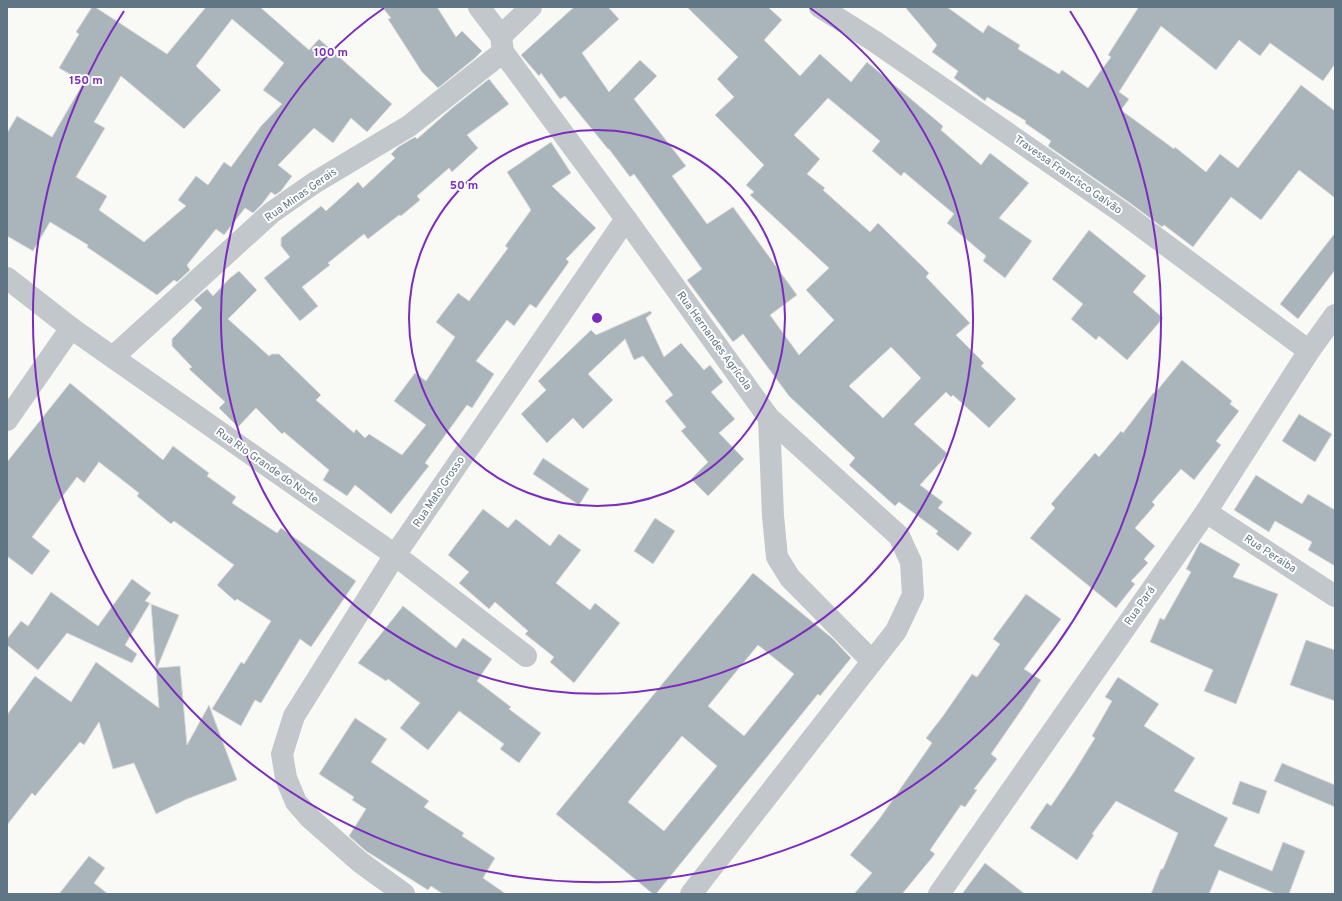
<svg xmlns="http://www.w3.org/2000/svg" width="1342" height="901" font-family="Overpass,sans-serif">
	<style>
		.building { fill: #aab4bb; stroke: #dbdbd8; fill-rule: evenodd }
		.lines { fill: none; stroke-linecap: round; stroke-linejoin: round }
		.minor { stroke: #c2c7cb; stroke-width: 22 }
		.ring { fill: none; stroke: #7b2cbf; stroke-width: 2 }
		.labels { text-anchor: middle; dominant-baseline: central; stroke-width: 4; stroke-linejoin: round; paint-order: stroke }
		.street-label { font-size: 11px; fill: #617684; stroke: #fff }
		.centre { fill: #7b2cbf; stroke: #fff; stroke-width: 2 }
		.ring-label { font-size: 12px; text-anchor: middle; font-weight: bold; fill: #7b2cbf; stroke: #fff; stroke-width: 4; stroke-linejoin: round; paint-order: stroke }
	</style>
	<rect width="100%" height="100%" fill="#f9f9f6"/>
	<g class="building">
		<path d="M 92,7 L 95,7 L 167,54 L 206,7 L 260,7 L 309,50 L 319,39 L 392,104 L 367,132 L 351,118 L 333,143 L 314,128 L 278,165 L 292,176 L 281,191 L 275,195 L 271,192 L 262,204 L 253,213 L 245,208 L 224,235 L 216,229 L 187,265 L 190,270 L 177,282 L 174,280 L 157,295 L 87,247 L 88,245 L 50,222 L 33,251 L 7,236 L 7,133 L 17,116 L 52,137 L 84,82 L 59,68 L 79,34 L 76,32 ZM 232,19 L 284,63 L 263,90 L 282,104 L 261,126 L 231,167 L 224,162 L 208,185 L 196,176 L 178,200 L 186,206 L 144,242 L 99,210 L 107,196 L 76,177 L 105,128 L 94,122 L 121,76 L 184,129 L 221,90 L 196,66 Z"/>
		<path d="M 382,7 L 437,7 L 456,37 L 462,31 L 482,51 L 475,58 L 438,88 L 422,72 L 388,19 L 391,18 Z"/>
		<path d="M 574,7 L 608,7 L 619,19 L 582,53 L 609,92 L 640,60 L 657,76 L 634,99 L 686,166 L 672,176 L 707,224 L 733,207 L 797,295 L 770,315 L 799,355 L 834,320 L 806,290 L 829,268 L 750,195 L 754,192 L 746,185 L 764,165 L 715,115 L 734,97 L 717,79 L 738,57 L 687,7 L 768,7 L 782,20 L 764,40 L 800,76 L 820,54 L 851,82 L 867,62 L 943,126 L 941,130 L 981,165 L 990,153 L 1029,183 L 999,218 L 1032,241 L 1005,278 L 983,261 L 986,256 L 947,223 L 954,214 L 904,172 L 901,176 L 872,151 L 880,141 L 828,98 L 794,135 L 820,159 L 807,174 L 825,188 L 823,190 L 870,232 L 878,223 L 929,273 L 926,277 L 970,323 L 956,335 L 984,363 L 981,366 L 1016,399 L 989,428 L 953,395 L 951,397 L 946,392 L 914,424 L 948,454 L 920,485 L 943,502 L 938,508 L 972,533 L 958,551 L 936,534 L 938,531 L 899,502 L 895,506 L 849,465 L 855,458 L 789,396 L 743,334 L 733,342 L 687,280 L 702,269 L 634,174 L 630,177 L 609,149 L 608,149 L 565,96 L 560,99 L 541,73 L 539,76 L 521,55 ZM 891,347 L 921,378 L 883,418 L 849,386 Z"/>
		<path d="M 905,7 L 947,7 L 983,33 L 988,25 L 1020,45 L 1018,49 L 1059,74 L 1062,70 L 1088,88 L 1111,57 L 1108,55 L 1138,8 L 1137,7 L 1335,7 L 1335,64 L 1323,81 L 1270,43 L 1260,56 L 1239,40 L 1216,70 L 1161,26 L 1119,92 L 1129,99 L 1121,110 L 1174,149 L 1175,147 L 1206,172 L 1220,154 L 1238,168 L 1301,85 L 1335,111 L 1335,198 L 1299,170 L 1261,220 L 1231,197 L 1193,247 L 1164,225 L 1162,227 L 1130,203 L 1048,146 L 1051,141 L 1025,123 L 1026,121 L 987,97 L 985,101 L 954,78 L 958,71 L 932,52 L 937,45 Z"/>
		<path d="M 489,79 L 509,104 L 467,135 L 478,148 L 452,172 L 449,168 L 417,196 L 420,200 L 401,216 L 399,215 L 368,239 L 364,234 L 328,263 L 330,265 L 302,287 L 318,306 L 300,321 L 264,278 L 290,257 L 281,246 L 281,238 L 321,206 L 326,211 L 358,182 L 363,188 L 395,158 L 391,154 L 398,147 L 415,137 L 417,139 L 451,109 Z"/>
		<path d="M 551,142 L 571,173 L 552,186 L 596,228 L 566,259 L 569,262 L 536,308 L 530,304 L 514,326 L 507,320 L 476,361 L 494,374 L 472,408 L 467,405 L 425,463 L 429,466 L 391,514 L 355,485 L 347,496 L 323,480 L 329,470 L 284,432 L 282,434 L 256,408 L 238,427 L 219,408 L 225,402 L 189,369 L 192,367 L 172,346 L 172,339 L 202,308 L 194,300 L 207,289 L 213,296 L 230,278 L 239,271 L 257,290 L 228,319 L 269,356 L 272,354 L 279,354 L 321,395 L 316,400 L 354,433 L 356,429 L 365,438 L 369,434 L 402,455 L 426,425 L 394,401 L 415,373 L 426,381 L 455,337 L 436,322 L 458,293 L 469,301 L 508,248 L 505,246 L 531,210 L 507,172 Z"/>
		<path d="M 1089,230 L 1146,276 L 1133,292 L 1163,318 L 1127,360 L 1099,336 L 1096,340 L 1071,319 L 1083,304 L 1052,279 Z"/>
		<path d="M 1335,233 L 1335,270 L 1298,319 L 1280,304 Z"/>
		<path d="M 650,311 L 652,313 L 646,318 L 664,357 L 681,343 L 704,370 L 710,365 L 723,382 L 711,392 L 735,419 L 719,433 L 744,459 L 708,496 L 691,479 L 708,462 L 681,431 L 686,427 L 665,401 L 673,395 L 643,356 L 634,360 L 625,339 L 588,374 L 613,400 L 583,429 L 573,418 L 547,443 L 521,414 L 546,390 L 538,381 L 591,330 L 596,335 Z"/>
		<path d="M 1182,360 L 1232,401 L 1230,404 L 1239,411 L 1216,441 L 1221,445 L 1194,480 L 1181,469 L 1152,502 L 1155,505 L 1135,528 L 1155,546 L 1144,559 L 1148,563 L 1131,581 L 1135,584 L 1116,608 L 1030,538 L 1055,508 L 1051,504 L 1075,476 L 1095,453 L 1099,457 L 1121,431 L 1123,433 L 1154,392 L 1155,393 Z"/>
		<path d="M 70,383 L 163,460 L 173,446 L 209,473 L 207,476 L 236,497 L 232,503 L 277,533 L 281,528 L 356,581 L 311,647 L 300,639 L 261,703 L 255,700 L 241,726 L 212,709 L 241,662 L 244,664 L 271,621 L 237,599 L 235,601 L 217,585 L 234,565 L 174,521 L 171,524 L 137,496 L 139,493 L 99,462 L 84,483 L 77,477 L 32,537 L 50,551 L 32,575 L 7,556 L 7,462 Z"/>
		<path d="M 1299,414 L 1332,434 L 1315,462 L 1282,441 Z"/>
		<path d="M 543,458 L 589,489 L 579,505 L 533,474 Z"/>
		<path d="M 1256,475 L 1302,504 L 1308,494 L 1335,510 L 1335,566 L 1308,550 L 1312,542 L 1275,521 L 1269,532 L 1234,510 Z"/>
		<path d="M 483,509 L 508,528 L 516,519 L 550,546 L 559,534 L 581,550 L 556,583 L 590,610 L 595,603 L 620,623 L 574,683 L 550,662 L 554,657 L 525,634 L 528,631 L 495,602 L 489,609 L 459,583 L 469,572 L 448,555 Z"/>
		<path d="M 655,518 L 675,531 L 653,564 L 634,551 Z"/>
		<path d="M 1200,542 L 1240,564 L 1233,577 L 1278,594 L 1236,704 L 1204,691 L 1213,670 L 1150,642 L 1160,618 L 1164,620 L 1191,572 L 1186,569 Z"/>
		<path d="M 753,573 L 832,638 L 851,658 L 820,696 L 818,694 L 656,894 L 653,894 L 556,814 ZM 758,645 L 794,674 L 744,736 L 708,706 ZM 682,736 L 717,766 L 664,831 L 628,802 Z"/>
		<path d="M 132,579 L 151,593 L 145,601 L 150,603 L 125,645 L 137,654 L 132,663 L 67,633 L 38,670 L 7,645 L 7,639 L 21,621 L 28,626 L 51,592 L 98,626 Z"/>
		<path d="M 1026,594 L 1061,619 L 1024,669 L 1041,680 L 1022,709 L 991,754 L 997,759 L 974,789 L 977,790 L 965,807 L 961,805 L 930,850 L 935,854 L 902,894 L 854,894 L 872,873 L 850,855 L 880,818 L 932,743 L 926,738 L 943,716 L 972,674 L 977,677 L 1000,644 L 993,639 Z"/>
		<path d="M 151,604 L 179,615 L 157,668 L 180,666 L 187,745 L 209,705 L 237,780 L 187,799 L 156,814 L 134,763 L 113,769 L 99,722 L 84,745 L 80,742 L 35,796 L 32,793 L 7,825 L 7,715 L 35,676 L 71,702 L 96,662 L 159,708 Z"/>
		<path d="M 403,606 L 456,648 L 463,638 L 492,659 L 477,681 L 511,707 L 509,709 L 541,733 L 519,763 L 500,749 L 504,744 L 459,711 L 428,750 L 400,728 L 420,703 L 388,679 L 386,681 L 358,663 Z"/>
		<path d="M 1306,640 L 1335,650 L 1335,701 L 1290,685 Z"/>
		<path d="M 1118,677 L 1159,704 L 1144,726 L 1195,758 L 1174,791 L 1228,818 L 1214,846 L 1272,871 L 1283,842 L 1305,851 L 1289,894 L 1276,894 L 1219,870 L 1209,894 L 1151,894 L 1161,869 L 1163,869 L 1178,833 L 1116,801 L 1092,834 L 1094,835 L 1077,860 L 1030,828 L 1047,803 L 1051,806 L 1074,772 L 1095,738 L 1092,736 L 1112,701 L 1105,697 Z"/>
		<path d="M 355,718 L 387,739 L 371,762 L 429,801 L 424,807 L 464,833 L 462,836 L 495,858 L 483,878 L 506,894 L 443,894 L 431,886 L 428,890 L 366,851 L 349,836 L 366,809 L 352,800 L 354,797 L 319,774 Z"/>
		<path d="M 1282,763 L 1335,785 L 1335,807 L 1274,781 Z"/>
		<path d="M 1240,781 L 1267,791 L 1259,814 L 1232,804 Z"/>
		<path d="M 89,856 L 105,868 L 94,883 L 108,894 L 59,894 Z"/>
		<path d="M 985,863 L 1025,894 L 962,894 Z"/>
	</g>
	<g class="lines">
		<g class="minor">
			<path d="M 479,7 L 501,36 L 503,52 L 626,219 L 769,418 L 899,536 L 911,562 L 913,595 L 896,631 L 691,894"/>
			<path d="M 820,7 L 874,41 L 1123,213 L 1309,351"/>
			<path d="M 501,36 L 531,7"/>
			<path d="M 7,278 L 71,328 L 395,555 L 526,656"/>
			<path d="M 113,357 L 271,213 L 314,183 L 409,126 L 503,52"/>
			<path d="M 769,418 L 773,516 L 777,557 L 790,578 L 872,661"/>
			<path d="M 7,420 L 71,328"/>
			<path d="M 1206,512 L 1335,596"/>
			<path d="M 404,894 L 360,862 L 310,818 L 296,802 L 286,778 L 282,754 L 294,716 L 395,555 L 626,219"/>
			<path d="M 939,894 L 1206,512 L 1309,351 L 1335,315"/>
		</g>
	</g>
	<g class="ring">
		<circle cx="597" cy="318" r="188"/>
		<path d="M810 8A376 376 0 1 1 384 8"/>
		<path d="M1070 11A564 564 0 1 1 124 11"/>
	</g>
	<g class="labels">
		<g class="street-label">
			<text transform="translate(1068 175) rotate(35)">Travessa Francisco Galvão</text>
			<text transform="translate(301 195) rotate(-35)">Rua Minas Gerais</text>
			<text transform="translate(714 341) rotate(54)">Rua Hernandes Agrícola</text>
			<text transform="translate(267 466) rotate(35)">Rua Rio Grande do Norte</text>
			<text transform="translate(439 492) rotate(-56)">Rua Mato Grosso</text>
			<text transform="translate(1270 554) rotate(33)">Rua Peraiba</text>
			<text transform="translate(1140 606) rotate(-55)">Rua Pará</text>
		</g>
	</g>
	<circle cx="597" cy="318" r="6" class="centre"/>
	<g class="ring-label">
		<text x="331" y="56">100 m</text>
		<text x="86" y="84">150 m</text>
		<text x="464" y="189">50 m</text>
	</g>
	<rect width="1342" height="901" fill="none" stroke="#617684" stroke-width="16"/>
</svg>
